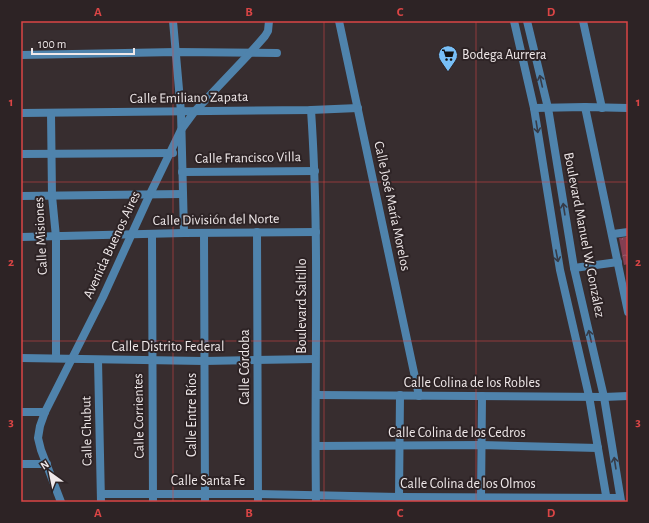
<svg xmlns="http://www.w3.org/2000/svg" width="649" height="523" font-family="'Alegreya Sans',sans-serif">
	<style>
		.forest { fill: url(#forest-crowns) }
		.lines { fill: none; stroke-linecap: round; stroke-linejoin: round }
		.minor { stroke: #4f83ac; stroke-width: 8 }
		.oneway { stroke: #363b47 }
		.grid { fill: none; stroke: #da4545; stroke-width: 1; stroke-opacity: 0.55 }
		.labels { text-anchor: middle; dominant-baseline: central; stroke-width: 4; stroke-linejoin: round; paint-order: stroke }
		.poi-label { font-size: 14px; fill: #efe8e9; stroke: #2d2325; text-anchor: start }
		.street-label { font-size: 14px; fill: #efe8e9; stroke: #2d2325 }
		.neatline { fill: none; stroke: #da4545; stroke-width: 1.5 }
		.grid-label { font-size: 13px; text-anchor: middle; font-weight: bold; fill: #da4545 }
	</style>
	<defs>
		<pattern id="forest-crowns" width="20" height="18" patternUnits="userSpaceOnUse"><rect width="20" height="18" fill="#833f52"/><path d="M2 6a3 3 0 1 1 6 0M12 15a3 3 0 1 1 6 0" fill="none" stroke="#955b6b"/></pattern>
	</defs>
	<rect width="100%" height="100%" fill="#372d2f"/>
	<path class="forest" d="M 628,237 L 628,264 L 624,265 L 619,238 Z"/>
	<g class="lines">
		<g class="minor">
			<path d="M 173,21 L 181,112 L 184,233"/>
			<path d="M 339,21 L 419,396"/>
			<path d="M 514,21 L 534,108 L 560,270 L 589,396 L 607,501"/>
			<path d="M 527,21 L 548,108 L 574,268 L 604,397 L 621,501"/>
			<path d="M 583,21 L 602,108"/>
			<path d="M 21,55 L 176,52 L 277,53"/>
			<path d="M 585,107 L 628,312"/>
			<path d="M 534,108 L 585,107 L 628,108"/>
			<path d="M 311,110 C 320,240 314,371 316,502"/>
			<path d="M 21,113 L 311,110 L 358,108"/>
			<path d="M 51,113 L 52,196 L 56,237 L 56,358"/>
			<path d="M 21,154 L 173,153"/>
			<path d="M 182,172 L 315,171"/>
			<path d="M 21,196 L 183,194"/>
			<path d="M 257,232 L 258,502"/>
			<path d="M 204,233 L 205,502"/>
			<path d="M 152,234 L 153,502"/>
			<path d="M 613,234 L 628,232"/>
			<path d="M 21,237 L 184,233 L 316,232"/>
			<path d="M 574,268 L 618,262"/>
			<path d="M 21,358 L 204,361 L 315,359"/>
			<path d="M 98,360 L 101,502"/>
			<path d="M 316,395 L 604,397 L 628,396"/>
			<path d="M 21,412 L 45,412"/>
			<path d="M 316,446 L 481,445 L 598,448"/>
			<path d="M 21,464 L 47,464"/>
			<path d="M 101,494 L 258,494 L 399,497 L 620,498"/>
			<path d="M 399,497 L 400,395"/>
			<path d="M 481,497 L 482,396"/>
			<path d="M 61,502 L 41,450 L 38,438 L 40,426 L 45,412 L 103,297 L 150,194 L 181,130 L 195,111 L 250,53 L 265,36 L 268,31 L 269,21"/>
		</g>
	</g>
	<defs><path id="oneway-shaft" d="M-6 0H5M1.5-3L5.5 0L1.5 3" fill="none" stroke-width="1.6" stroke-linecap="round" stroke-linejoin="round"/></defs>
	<g class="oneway">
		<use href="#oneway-shaft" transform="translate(541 81) rotate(-103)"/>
		<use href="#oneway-shaft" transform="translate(537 127) rotate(81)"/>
		<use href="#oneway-shaft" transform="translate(564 209) rotate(-99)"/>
		<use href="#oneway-shaft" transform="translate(557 256) rotate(79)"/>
		<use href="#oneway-shaft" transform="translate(590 336) rotate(-103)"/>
		<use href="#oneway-shaft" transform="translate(615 463) rotate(-99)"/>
	</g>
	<path class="grid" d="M 173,21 L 173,502M 324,21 L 324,502M 476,21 L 476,502M 21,182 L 628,182M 21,341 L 628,341"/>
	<defs>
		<g id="supermarket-pin" transform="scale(1)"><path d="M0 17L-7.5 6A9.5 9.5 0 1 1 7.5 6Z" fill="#78bff7" stroke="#2d2325"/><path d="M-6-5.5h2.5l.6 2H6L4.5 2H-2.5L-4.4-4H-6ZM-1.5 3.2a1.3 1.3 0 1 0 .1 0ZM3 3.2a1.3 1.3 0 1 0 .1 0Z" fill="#111"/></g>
	</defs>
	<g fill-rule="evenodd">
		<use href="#supermarket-pin" x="448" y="55"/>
	</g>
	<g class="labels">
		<g class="poi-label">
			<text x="462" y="55">Bodega Aurrera</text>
		</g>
		<g class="street-label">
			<text transform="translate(189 98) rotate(-1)">Calle Emiliano Zapata</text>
			<text transform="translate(248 158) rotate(-1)">Calle Francisco Villa</text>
			<text transform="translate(392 206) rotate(78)">Calle José María Morelos</text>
			<text transform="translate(216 220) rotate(-1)">Calle División del Norte</text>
			<text transform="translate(584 235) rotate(79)">Boulevard Manuel W. González</text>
			<text transform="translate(41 236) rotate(-93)">Calle Misiones</text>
			<text transform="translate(112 245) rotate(-65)">Avenida Buenos Aires</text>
			<text transform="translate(302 306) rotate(-90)">Boulevard Saltillo</text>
			<text x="168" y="347">Calle Distrito Federal</text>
			<text transform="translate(245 367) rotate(-90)">Calle Córdoba</text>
			<text x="472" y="383">Calle Colina de los Robles</text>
			<text transform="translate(192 415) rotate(-90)">Calle Entre Ríos</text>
			<text transform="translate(139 416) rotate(-91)">Calle Corrientes</text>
			<text transform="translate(87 431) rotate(-91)">Calle Chubut</text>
			<text x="457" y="433">Calle Colina de los Cedros</text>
			<text x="208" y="481">Calle Santa Fe</text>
			<text x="468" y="484">Calle Colina de los Olmos</text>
		</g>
	</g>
	<rect width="649" height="523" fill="none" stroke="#2d2325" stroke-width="44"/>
	<g transform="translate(50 473) rotate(327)" stroke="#2d2325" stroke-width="3" paint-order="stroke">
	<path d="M0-3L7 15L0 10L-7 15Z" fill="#efe8e9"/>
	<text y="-6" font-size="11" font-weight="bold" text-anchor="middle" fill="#efe8e9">N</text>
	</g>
	<path d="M32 48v6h102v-6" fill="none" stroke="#efe8e9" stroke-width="2"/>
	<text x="38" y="48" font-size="12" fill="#efe8e9" stroke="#2d2325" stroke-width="3" paint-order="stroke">100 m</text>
	<rect x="22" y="22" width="605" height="479" class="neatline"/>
	<g class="grid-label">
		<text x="98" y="16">A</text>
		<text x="249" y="16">B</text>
		<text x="400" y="16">C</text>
		<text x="551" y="16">D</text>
		<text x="11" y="106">1</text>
		<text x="638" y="106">1</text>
		<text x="11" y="266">2</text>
		<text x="638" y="266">2</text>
		<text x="11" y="426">3</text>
		<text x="638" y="426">3</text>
		<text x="98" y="517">A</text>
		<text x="249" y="517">B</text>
		<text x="400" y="517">C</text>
		<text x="551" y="517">D</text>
	</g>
</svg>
